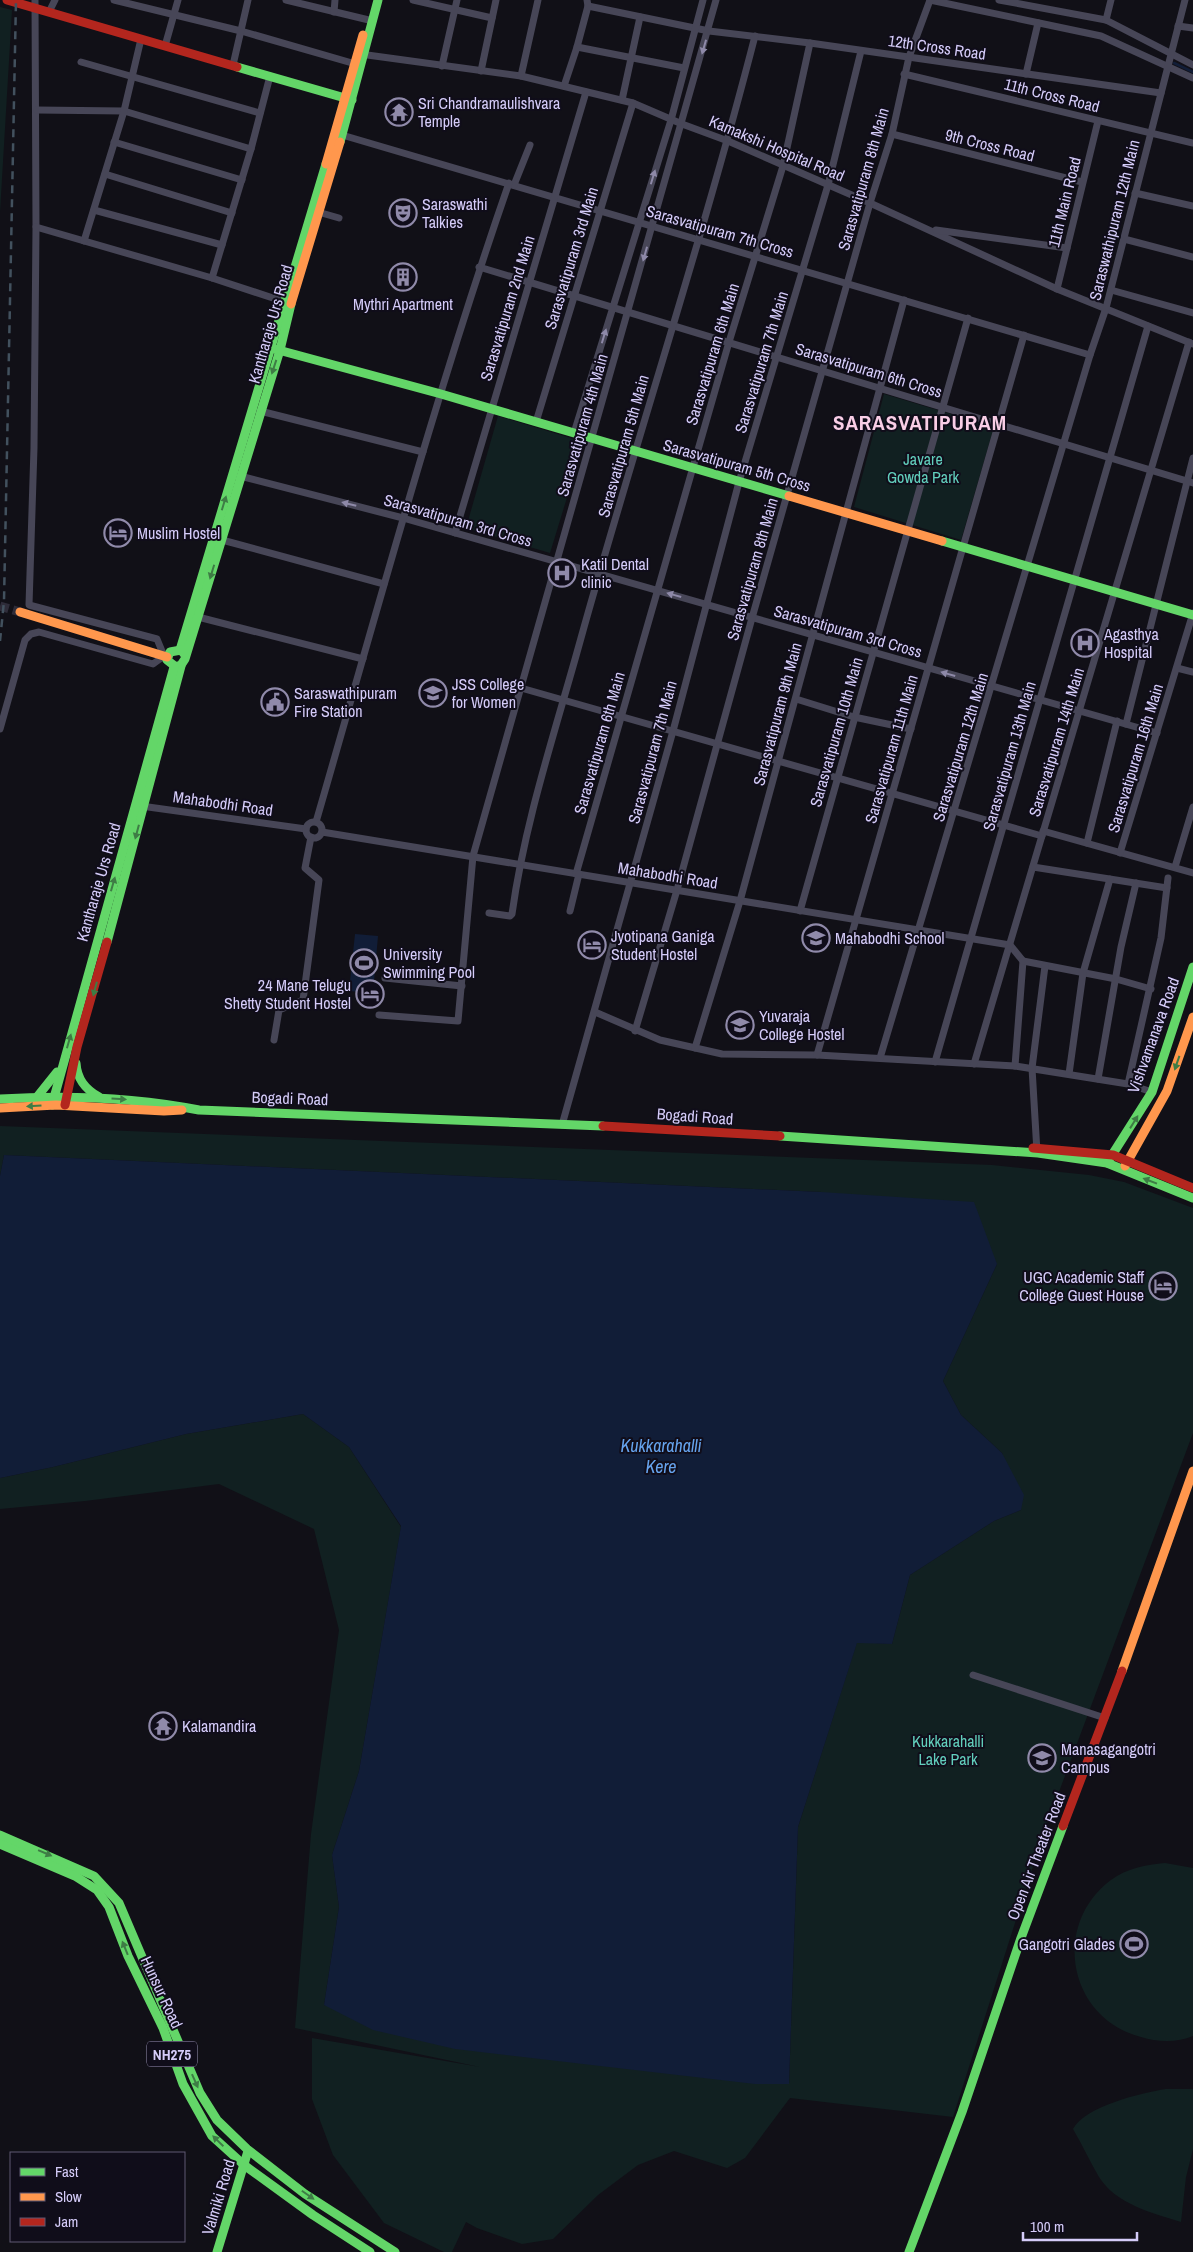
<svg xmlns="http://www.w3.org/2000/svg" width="1193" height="2252" font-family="'Archivo Narrow',sans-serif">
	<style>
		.green { fill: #112021 }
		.water { fill: #111d37 }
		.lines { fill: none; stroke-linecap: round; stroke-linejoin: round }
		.stream { stroke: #111d37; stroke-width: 2.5 }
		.secondary-tunnel { stroke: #2e2c39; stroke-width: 9; stroke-dasharray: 9 4.5; stroke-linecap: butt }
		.street { stroke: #474657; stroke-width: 7 }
		.fast { stroke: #63d668; stroke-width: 9 }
		.slow { stroke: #ff974d; stroke-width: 9 }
		.jam { stroke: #b3261e; stroke-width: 9 }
		.rail { stroke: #42515e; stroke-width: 2.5; stroke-dasharray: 8 6; stroke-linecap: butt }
		.oneway { fill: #8e89a8 }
		.oneway2 { fill: #3e7c45 }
		.labels { text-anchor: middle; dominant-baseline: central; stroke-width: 4; stroke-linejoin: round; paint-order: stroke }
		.shield { fill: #100d1a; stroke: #9a93b6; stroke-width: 1 }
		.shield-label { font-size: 15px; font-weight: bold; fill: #d5ccf9 }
		.street-label { font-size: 16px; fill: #d5ccf9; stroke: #100d1a }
		.poi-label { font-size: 16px; fill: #d5ccf9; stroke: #100d1a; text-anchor: start }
		.park-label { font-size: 16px; fill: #62cfbd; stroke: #100d1a }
		.water-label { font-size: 18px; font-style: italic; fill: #66a3ed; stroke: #100d1a }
		.district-label { font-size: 21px; font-weight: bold; letter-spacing: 1px; fill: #f9cee6; stroke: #100d1a }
	</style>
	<rect width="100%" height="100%" fill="#111017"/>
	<g class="green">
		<path d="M 0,7 L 12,10 L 0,212 Z"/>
		<path d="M 884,394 L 994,427 L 961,540 L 854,507 Z"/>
		<path d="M 498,416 L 584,442 L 550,553 L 466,528 Z"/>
		<path d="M 0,1126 L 992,1165 L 1089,1175 L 1124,1182 L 1193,1208 L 1193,1433 L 1044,1832 L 953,2117 L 790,2098 L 745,2158 L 727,2168 L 674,2151 L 638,2165 L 598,2195 L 553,2239 L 522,2244 L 477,2228 L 466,2222 L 452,2252 L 444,2252 L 384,2223 L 333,2155 L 312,2099 L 312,2038 L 480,2067 L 295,2028 L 311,1834 L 339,1630 L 314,1529 L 219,1484 L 85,1501 L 0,1509 L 0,1478 L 53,1467 L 186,1434 L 303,1414 L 349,1447 L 401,1527 L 359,1771 L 332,1855 L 339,1907 L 324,2005 L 789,2084 L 798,1827 L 857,1642 L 892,1644 L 910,1575 L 994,1521 L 1021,1510 L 1002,1453 L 961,1415 L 943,1381 L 997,1264 L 821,1192 L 4,1155 L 0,1176 Z"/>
		<path d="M 1165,1863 L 1193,1868 L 1193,2036 C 1177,2043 1157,2042 1141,2037 C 1068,2018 1051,1925 1111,1880 C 1127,1868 1146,1865 1165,1863 Z"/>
		<path d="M 1166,2089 L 1193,2089 L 1193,2149 L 1186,2177 L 1181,2222 C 1152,2213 1116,2204 1099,2177 C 1090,2162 1082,2144 1073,2129 C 1086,2106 1141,2093 1166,2089 Z"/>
	</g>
	<g class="water">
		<path d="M 355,934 L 378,936 L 373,993 L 349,991 Z"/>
		<path d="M 4,1155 L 821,1192 L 974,1202 L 997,1264 L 943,1381 L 961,1415 L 1002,1453 L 1024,1495 L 1021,1510 L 994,1521 L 910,1575 L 892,1644 L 857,1643 L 798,1827 L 789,2084 L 755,2084 L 455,2049 L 373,2030 L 324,2005 L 339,1907 L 332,1855 L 359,1771 L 401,1526 L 349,1447 L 303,1414 L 186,1434 L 53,1467 L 0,1478 L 0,1176 Z"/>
	</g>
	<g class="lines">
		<path class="stream" d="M 1174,63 L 1193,72"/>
		<path class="secondary-tunnel" d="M 0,606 L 20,612"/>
		<g class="street">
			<path d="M 35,0 L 36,227 L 212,278 L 285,302"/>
			<path d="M 114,0 L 241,31 L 359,65"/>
			<path d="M 286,0 L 373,21"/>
			<path d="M 413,0 L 492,18"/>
			<path d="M 930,0 L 1101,36 L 1193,78"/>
			<path d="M 999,0 L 1106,20 L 1193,65"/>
			<path d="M 588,6 L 709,31 L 810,43 L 1161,93"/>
			<path d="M 49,12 L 55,0"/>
			<path d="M 334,12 L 335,0"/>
			<path d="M 1106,20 L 1111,0"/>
			<path d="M 1178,26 L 1193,28"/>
			<path d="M 165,46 L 178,0"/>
			<path d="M 577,47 L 684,68"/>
			<path d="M 360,54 L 521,76 L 633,103 L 682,124 L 728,141 L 870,203 L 1057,289 L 1193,344"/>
			<path d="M 81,62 L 260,113"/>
			<path d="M 233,65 L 248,0"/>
			<path d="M 442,66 L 457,0"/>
			<path d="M 481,71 L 496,0"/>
			<path d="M 904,74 L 1193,143"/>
			<path d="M 1026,74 L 1038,23"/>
			<path d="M 521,76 L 538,0"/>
			<path d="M 564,86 L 577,47 L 588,6 L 587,0"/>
			<path d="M 622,100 L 640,17"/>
			<path d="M 37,110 L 124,111 L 251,149"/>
			<path d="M 892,134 L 1082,182"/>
			<path d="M 342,135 L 1090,355"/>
			<path d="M 114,142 L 242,180"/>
			<path d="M 105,174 L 232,213"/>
			<path d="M 514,185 L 530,145"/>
			<path d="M 1135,193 L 1193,206"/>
			<path d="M 94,210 L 222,245"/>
			<path d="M 318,212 L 339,218"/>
			<path d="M 936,230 L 1067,248"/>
			<path d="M 1124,239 L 1193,257"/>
			<path d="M 84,241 L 124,111 L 141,39"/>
			<path d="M 479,267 L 1193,483"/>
			<path d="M 212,278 L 251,149 L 270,76"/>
			<path d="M 1057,289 L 1098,121"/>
			<path d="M 1111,290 L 1193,313"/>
			<path d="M 260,411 L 423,452"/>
			<path d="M 536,422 L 633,103"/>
			<path d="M 574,433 L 671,120 L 703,0"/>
			<path d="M 236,475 L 403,518 L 1157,733"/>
			<path d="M 455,533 L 586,92"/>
			<path d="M 222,540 L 384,584"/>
			<path d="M 198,617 L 363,659"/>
			<path d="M 1177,668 L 1193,672"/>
			<path d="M 521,688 L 1042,836"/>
			<path d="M 796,699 L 854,717 L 911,729"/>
			<path d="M 1126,724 L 1193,458"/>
			<path d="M 0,729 L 25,640 L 31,634 L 39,632 L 153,664 L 164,656 L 157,639 L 29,605 L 34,448 L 36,227"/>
			<path d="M 141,806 L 306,829"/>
			<path d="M 316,822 C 378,608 436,393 509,183"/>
			<circle cx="314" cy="830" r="8"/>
			<path d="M 1043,831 L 1193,873"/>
			<path d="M 322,832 L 1010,945 L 1023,961 L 1015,1066"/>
			<path d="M 1087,843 L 1117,721"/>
			<path d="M 1120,853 L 1193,613"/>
			<path d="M 1033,867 L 1167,888"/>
			<path d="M 1175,867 L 1193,807"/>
			<path d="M 576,874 L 729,342 L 783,166 L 810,43"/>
			<path d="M 570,911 L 579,874"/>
			<path d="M 800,911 L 968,318"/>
			<path d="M 489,913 L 510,916 L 512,914 C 525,820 556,729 581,638 C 637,437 703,238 755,36"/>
			<path d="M 1023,961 L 1116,979 L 1151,989"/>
			<path d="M 385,978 L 462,986"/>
			<path d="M 595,1012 L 660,1040 L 722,1054 L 817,1055 L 1015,1066 L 1128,1084 L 1152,1092"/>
			<path d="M 379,1015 L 458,1021 L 473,856 L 716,0"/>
			<path d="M 635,1031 L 677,890 L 752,618 L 870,203 L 892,134 L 909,57 L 930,0"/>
			<path d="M 274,1040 L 279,1010 L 303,1000 L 319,880 L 305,868 L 311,837"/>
			<path d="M 695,1048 L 740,901 L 904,300"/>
			<path d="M 817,1055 L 1024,335"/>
			<path d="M 880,1058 L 1090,355 L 1106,308 L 1185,0"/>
			<path d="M 935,1062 L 1148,326"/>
			<path d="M 974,1064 L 1189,342"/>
			<path d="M 1069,1074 L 1083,973 L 1110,879"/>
			<path d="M 1098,1079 L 1121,947 L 1136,883"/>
			<path d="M 1128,1084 L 1161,938 L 1168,878"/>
			<path d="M 562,1125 L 673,731 L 739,482 L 828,185 L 861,51"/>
			<path d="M 1037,1152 L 1032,1068 L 1045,966"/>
			<path d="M 973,1675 L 1105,1718"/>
		</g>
		<g class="fast">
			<path d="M 237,67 L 352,100"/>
			<path d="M 340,142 L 378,0"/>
			<path d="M 271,348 L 441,394 L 789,496"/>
			<path d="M 942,541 L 1193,615"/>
			<path d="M 180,650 L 326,164"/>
			<path d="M 185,655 L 181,650 L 170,652 L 167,660 L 176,667 L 181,665 L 185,659 L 280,350 L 291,304"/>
			<path d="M 107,942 L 181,666"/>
			<path d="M 76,1063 C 77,1079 85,1089 99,1097"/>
			<path d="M 37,1097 L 57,1072"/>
			<path d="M 0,1099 C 67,1095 133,1097 199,1110 L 603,1126"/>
			<path d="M 52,1105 L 174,667"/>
			<path d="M 780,1136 L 1038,1153 L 1107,1163 L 1193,1198"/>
			<path d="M 1107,1163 L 1152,1092 L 1193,967"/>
			<path d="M 0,1835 L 94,1876 L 119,1903 L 200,2093 L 217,2120 L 247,2149 L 305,2194 L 395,2252"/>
			<path d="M 0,1844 L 75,1876 L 97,1890 L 109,1907 L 128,1956 L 163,2028 L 183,2084 L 212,2136 L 244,2165 L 313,2215 L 370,2252"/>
			<path d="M 217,2252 L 248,2151"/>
			<path d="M 909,2252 L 962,2112 L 1021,1938 L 1063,1826"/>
		</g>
		<g class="slow">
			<path d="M 326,164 L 363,35"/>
			<path d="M 291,304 L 340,142"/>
			<path d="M 789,496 L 942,541"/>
			<path d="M 20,612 L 167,657"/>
			<path d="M 0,1108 L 56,1105 L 164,1111 L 182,1110"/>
			<path d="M 1125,1166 L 1167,1091 L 1193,1017"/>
			<path d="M 1122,1671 L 1193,1471"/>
		</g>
		<g class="jam">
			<path d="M 7,0 L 237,67"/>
			<path d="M 65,1105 L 77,1047 L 107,942"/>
			<path d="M 603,1126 L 780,1136"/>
			<path d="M 1033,1148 L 1113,1155 L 1193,1188"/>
			<path d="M 1063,1826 L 1122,1671"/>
		</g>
		<path class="rail" d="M 0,641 L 4,601 L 16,0"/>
	</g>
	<defs><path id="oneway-solid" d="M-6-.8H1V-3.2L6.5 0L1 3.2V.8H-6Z" transform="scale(1.25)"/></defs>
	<g class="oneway">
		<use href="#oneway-solid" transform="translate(704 47) rotate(106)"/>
		<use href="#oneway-solid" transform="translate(653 177) rotate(-73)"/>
		<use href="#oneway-solid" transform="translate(645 254) rotate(106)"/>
		<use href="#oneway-solid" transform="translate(604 336) rotate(-73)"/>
		<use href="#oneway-solid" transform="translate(349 504) rotate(-166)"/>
		<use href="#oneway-solid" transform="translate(674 595) rotate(-164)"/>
		<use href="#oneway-solid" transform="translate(948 674) rotate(-164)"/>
	</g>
	<g class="oneway2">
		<use href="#oneway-solid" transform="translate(274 367) rotate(108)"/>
		<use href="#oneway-solid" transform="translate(224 503) rotate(-73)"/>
		<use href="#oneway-solid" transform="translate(212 572) rotate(107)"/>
		<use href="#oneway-solid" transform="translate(137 832) rotate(105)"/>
		<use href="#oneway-solid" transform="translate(113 884) rotate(-74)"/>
		<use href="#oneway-solid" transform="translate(95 989) rotate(105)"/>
		<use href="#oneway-solid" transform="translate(69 1041) rotate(-74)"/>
		<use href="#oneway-solid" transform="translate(1177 1063) rotate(109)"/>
		<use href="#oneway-solid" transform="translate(119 1099) rotate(4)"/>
		<use href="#oneway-solid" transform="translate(34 1106) rotate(176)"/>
		<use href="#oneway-solid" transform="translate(1134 1122) rotate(-58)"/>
		<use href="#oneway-solid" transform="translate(1150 1181) rotate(-159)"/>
		<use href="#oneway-solid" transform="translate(45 1853) rotate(23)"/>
		<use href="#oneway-solid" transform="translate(125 1948) rotate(-112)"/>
		<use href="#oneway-solid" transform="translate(195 2081) rotate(66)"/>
		<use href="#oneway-solid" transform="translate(218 2141) rotate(-136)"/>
		<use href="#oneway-solid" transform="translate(308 2195) rotate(35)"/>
	</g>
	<defs>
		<g id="temple-ring" transform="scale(1.4375)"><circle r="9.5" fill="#100d1a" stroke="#908aaa" stroke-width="1.5"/><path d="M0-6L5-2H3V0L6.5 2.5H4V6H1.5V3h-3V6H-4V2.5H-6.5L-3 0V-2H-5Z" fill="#908aaa"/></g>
		<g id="theatre-ring" transform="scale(1.4375)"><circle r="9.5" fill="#100d1a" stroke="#908aaa" stroke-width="1.5"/><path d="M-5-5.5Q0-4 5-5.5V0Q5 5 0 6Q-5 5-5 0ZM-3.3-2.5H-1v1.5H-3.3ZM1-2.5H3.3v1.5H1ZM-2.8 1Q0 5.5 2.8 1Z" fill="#908aaa"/></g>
		<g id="building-ring" transform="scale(1.4375)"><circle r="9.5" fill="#100d1a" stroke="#908aaa" stroke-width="1.5"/><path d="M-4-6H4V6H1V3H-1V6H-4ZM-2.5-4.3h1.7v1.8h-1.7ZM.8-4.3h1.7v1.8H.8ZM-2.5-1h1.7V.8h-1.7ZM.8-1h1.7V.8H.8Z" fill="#908aaa"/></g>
		<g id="hotel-ring" transform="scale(1.4375)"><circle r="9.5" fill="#100d1a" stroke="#908aaa" stroke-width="1.5"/><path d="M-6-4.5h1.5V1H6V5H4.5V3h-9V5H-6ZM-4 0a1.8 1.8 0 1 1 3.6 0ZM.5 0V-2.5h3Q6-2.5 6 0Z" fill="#908aaa"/></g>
		<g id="hospital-ring" transform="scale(1.4375)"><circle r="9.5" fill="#100d1a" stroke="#908aaa" stroke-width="1.5"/><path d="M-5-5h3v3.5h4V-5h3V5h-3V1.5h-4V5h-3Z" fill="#908aaa"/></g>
		<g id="university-ring" transform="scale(1.4375)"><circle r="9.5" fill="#100d1a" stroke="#908aaa" stroke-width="1.5"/><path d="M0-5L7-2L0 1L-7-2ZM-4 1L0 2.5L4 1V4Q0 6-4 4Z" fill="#908aaa"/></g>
		<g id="civic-ring" transform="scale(1.4375)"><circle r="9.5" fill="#100d1a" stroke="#908aaa" stroke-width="1.5"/><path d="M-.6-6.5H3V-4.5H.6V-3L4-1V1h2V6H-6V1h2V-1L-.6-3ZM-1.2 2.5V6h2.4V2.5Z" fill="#908aaa"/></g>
		<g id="school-ring" transform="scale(1.4375)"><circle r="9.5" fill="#100d1a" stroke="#908aaa" stroke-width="1.5"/><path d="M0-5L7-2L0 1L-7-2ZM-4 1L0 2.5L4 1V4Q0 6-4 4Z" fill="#908aaa"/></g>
		<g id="stadium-ring" transform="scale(1.4375)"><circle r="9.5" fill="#100d1a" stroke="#908aaa" stroke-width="1.5"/><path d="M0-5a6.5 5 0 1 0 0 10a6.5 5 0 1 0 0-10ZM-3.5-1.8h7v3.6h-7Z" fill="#908aaa"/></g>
	</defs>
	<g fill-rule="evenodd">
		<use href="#temple-ring" x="399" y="112"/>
		<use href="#theatre-ring" x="403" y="213"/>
		<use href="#building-ring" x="403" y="277"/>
		<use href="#hotel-ring" x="118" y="533"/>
		<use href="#hospital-ring" x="562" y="573"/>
		<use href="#hospital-ring" x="1085" y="643"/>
		<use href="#university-ring" x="433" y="693"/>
		<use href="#civic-ring" x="275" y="702"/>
		<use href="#school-ring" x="816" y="938"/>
		<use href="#hotel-ring" x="592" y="945"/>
		<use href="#stadium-ring" x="364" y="963"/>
		<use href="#hotel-ring" x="370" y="994"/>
		<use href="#university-ring" x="740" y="1025"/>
		<use href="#hotel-ring" x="1163" y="1286"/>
		<use href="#temple-ring" x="163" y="1726"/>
		<use href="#university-ring" x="1042" y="1758"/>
		<use href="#stadium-ring" x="1134" y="1944"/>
	</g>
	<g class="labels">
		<rect class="shield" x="147" y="2041.5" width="50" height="25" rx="4"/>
		<g class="shield-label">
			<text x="172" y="2054">NH275</text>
		</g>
		<g class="street-label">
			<text transform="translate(937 47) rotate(8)">12th Cross Road</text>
			<text transform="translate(1052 95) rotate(14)">11th Cross Road</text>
			<text transform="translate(990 145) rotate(14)">9th Cross Road</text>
			<text transform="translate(777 148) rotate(23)">Kamakshi Hospital Road</text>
			<text transform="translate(863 179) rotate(-74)">Sarasvatipuram 8th Main</text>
			<text transform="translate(1064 202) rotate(-76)">11th Main Road</text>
			<text transform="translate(1114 220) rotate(-76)">Saraswathipuram 12th Main</text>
			<text transform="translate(720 231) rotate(16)">Sarasvatipuram 7th Cross</text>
			<text transform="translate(571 258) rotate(-73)">Sarasvatipuram 3rd Main</text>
			<text transform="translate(507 308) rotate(-73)">Sarasvatipuram 2nd Main</text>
			<text transform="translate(270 324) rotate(-74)">Kantharaje Urs Road</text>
			<text transform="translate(712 354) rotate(-73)">Sarasvatipuram 6th Main</text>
			<text transform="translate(761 362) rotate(-73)">Sarasvatipuram 7th Main</text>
			<text transform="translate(869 370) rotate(17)">Sarasvatipuram 6th Cross</text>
			<text transform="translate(582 425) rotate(-74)">Sarasvatipuram 4th Main</text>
			<text transform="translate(623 446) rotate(-74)">Sarasvatipuram 5th Main</text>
			<text transform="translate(737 465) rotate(16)">Sarasvatipuram 5th Cross</text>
			<text transform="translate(458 520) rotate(16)">Sarasvatipuram 3rd Cross</text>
			<text transform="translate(752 569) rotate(-74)">Sarasvatipuram 8th Main</text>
			<text transform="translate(848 631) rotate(16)">Sarasvatipuram 3rd Cross</text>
			<text transform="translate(777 714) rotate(-75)">Sarasvatipuram 9th Main</text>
			<text transform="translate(836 732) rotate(-74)">Sarasvatipuram 10th Main</text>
			<text transform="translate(1056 742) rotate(-73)">Sarasvatipuram 14th Main</text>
			<text transform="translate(599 743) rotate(-74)">Sarasvatipuram 6th Main</text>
			<text transform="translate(960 747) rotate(-73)">Sarasvatipuram 12th Main</text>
			<text transform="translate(891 749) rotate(-74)">Sarasvatipuram 11th Main</text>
			<text transform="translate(652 752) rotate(-75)">Sarasvatipuram 7th Main</text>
			<text transform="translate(1009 756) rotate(-74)">Sarasvatipuram 13th Main</text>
			<text transform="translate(1135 758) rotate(-73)">Sarasvatipuram 16th Main</text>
			<text transform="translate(223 803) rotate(8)">Mahabodhi Road</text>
			<text transform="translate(668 875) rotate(9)">Mahabodhi Road</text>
			<text transform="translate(98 882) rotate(-74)">Kantharaje Urs Road</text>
			<text transform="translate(1153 1035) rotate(-70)">Vishvamanava Road</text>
			<text transform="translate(290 1098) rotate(2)">Bogadi Road</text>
			<text transform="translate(695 1116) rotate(4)">Bogadi Road</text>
			<text transform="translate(1036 1856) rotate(-69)">Open Air Theater Road</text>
			<text transform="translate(162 1992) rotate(65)">Hunsur Road</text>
			<text transform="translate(218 2197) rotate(-73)">Valmiki Road</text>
		</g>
		<g class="poi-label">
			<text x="418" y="103">Sri Chandramaulishvara<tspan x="418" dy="18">Temple</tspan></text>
			<text x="422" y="204">Saraswathi<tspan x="422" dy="18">Talkies</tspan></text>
			<text x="403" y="304" text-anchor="middle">Mythri Apartment</text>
			<text x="137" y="533">Muslim Hostel</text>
			<text x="581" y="564">Katil Dental<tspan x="581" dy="18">clinic</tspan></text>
			<text x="1104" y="634">Agasthya<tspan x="1104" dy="18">Hospital</tspan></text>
			<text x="452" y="684">JSS College<tspan x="452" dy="18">for Women</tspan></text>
			<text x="294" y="693">Saraswathipuram<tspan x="294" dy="18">Fire Station</tspan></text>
			<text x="611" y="936">Jyotipana Ganiga<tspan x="611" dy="18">Student Hostel</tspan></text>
			<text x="835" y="938">Mahabodhi School</text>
			<text x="383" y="954">University<tspan x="383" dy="18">Swimming Pool</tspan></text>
			<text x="351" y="985" text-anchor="end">24 Mane Telugu<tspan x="351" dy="18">Shetty Student Hostel</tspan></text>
			<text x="759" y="1016">Yuvaraja<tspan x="759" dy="18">College Hostel</tspan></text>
			<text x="1144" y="1277" text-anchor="end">UGC Academic Staff<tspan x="1144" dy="18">College Guest House</tspan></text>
			<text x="182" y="1726">Kalamandira</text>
			<text x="1061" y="1749">Manasagangotri<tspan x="1061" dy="18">Campus</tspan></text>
			<text x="1115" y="1944" text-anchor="end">Gangotri Glades</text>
		</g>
		<g class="park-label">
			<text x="923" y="459">Javare<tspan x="923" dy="18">Gowda Park</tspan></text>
			<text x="948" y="1741">Kukkarahalli<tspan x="948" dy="18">Lake Park</tspan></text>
		</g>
		<g class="water-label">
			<text x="661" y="1445">Kukkarahalli<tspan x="661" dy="21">Kere</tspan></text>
		</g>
		<g class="district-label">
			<text x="920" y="422">SARASVATIPURAM</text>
		</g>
	</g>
	<rect x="10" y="2152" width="175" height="90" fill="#100d1a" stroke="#5f5973"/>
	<rect x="20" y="2168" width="25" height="8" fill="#63d668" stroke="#5f5973"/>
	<text x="55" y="2177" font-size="15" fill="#d5ccf9">Fast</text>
	<rect x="20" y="2193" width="25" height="8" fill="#ff974d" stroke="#5f5973"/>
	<text x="55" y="2202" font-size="15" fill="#d5ccf9">Slow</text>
	<rect x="20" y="2218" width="25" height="8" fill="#b3261e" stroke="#5f5973"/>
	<text x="55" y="2227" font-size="15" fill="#d5ccf9">Jam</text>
	<path d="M1023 2232v8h114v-8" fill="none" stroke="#d5ccf9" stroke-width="2.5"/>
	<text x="1030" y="2232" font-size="15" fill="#d5ccf9" stroke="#100d1a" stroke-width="4" paint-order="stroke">100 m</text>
</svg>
